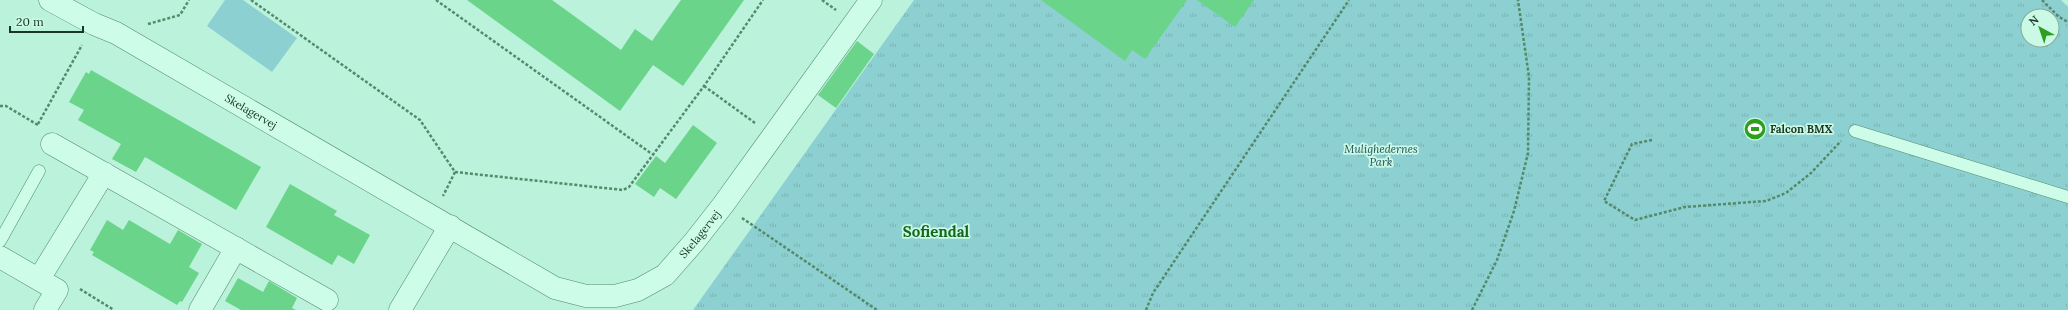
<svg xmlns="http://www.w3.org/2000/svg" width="2068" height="310" font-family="Lora,serif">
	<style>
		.grass { fill: #8dd0d1 }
		.park { fill: url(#park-tufts); fill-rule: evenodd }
		.building { fill: #6bd48b }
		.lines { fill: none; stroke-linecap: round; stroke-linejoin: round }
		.lane-casing { stroke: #538a6a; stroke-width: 13 }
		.street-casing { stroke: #538a6a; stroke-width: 23 }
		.path { stroke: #538a6a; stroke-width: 2.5; stroke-dasharray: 3 2; stroke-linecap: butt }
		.lane { stroke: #cdfce9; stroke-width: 12 }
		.street { stroke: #cdfce9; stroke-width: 22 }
		.labels { text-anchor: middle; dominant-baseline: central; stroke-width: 3.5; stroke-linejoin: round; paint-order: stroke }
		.street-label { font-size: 11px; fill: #193724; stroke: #caf9e6 }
		.poi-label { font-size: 11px; font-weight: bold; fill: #193724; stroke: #caf9e6; text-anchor: start }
		.park-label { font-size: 11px; font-style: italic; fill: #1e4e56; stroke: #caf9e6 }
		.district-label { font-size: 15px; font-weight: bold; fill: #14681c; stroke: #caf9e6 }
	</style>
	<defs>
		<pattern id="park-tufts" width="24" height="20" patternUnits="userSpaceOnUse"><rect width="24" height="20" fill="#8dd0d1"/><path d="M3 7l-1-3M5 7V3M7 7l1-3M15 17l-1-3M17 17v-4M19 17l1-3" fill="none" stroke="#79b3b3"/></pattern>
	</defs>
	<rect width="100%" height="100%" fill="#baf2db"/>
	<path class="grass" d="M 225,0 L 243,0 L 297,38 L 272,72 L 207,26 Z"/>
	<path class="park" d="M 914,0 L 2061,0 L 2068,7 L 2068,310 L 693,310 ZM 2028,16 L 2052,16 L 2052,40 L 2028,40 Z"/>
	<g class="building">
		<path d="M 467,0 L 552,0 L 621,50 L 635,29 L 652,41 L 681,0 L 744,0 L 683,86 L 653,65 L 620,111 Z"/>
		<path d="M 1041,0 L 1187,0 L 1145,59 L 1132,50 L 1125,61 Z"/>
		<path d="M 1197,0 L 1254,0 L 1235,27 Z"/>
		<path d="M 857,41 L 874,54 L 836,108 L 818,95 Z"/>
		<path d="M 91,70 L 261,167 L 236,210 L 145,157 L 136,172 L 112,159 L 121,144 L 78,120 L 84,110 L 69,102 L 86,72 L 89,74 Z"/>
		<path d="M 693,125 L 717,143 L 676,199 L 660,188 L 654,197 L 635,184 L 656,156 L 665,163 Z"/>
		<path d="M 290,184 L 337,211 L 334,215 L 370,235 L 354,264 L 338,255 L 332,265 L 266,227 Z"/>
		<path d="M 107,220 L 123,230 L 129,220 L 170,244 L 178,230 L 202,244 L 189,267 L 199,273 L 182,302 L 180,301 L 177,305 L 92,255 L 94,252 L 90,250 Z"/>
		<path d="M 238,278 L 263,292 L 269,281 L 297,298 L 292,308 L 296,310 L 241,310 L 225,301 Z"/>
	</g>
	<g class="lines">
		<g class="lane-casing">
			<g id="lane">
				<path d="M 1855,131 L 2068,197"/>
				<path d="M 0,241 L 39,171"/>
			</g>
		</g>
		<g class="street-casing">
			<g id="street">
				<path id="s1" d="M 50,0 L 94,24 L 116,33 L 555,288 L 586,296 L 615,296 L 638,290 L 665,275 L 694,242 L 723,205 L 871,0"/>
				<path d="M 52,144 L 327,300"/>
				<path d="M 0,257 L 57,290 L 45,310"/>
				<path d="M 39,279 L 104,173"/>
				<path d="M 200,310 L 236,248"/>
				<path d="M 400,310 L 450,226"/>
			</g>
		</g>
		<g class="path">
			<path d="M 251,0 L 420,120 L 455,172 L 443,196"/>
			<path d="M 436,0 L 652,154"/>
			<path d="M 822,0 L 836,10"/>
			<path d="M 2042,0 L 2059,17 L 2068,22"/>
			<path d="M 148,24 L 180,15 L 189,0"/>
			<path d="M 704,86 L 755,123"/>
			<path d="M 0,106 L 6,106 L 38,125"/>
			<path d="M 38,124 L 82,45"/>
			<path d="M 1652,140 L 1632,144 L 1604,201 L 1635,220 L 1685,207 L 1766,201 L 1786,193 L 1811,173 L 1841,141"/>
			<path d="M 455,172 L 623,190 L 629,187 L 704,86 L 763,0"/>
			<path d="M 742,218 L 877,310"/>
			<path d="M 80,289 L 114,310"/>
			<path d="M 1146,310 L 1153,293 L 1349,0"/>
			<path d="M 1472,310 L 1497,260 L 1514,211 L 1528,153 L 1529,77 L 1518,0"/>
		</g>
		<use href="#lane" class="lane"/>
		<use href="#street" class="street"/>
	</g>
	<defs>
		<g id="stadium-disc" transform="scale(1.15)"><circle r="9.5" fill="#2d9f1d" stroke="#caf9e6"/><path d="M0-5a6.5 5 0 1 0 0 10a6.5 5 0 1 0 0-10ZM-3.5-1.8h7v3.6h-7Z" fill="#fff"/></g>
	</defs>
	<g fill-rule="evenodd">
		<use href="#stadium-disc" x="1755" y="129"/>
	</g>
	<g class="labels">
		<g class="street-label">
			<text stroke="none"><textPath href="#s1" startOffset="230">Skelagervej</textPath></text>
			<text stroke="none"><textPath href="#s1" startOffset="751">Skelagervej</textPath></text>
		</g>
		<g class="poi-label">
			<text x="1770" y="129">Falcon BMX</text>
		</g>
		<g class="park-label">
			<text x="1381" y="149">Mulighedernes<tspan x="1381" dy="13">Park</tspan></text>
		</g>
		<g class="district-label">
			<text x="936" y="231">Sofiendal</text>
		</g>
	</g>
	<g transform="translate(2040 28) rotate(320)"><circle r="19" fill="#caf9e6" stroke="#83ab98"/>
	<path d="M0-3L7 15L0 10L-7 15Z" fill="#2d9f1d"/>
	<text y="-6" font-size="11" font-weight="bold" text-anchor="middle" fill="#193724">N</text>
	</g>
	<path d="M10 26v6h73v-6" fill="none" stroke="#193724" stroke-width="2"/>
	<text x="16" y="26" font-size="12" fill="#193724" stroke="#caf9e6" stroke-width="3" paint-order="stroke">20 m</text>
</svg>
